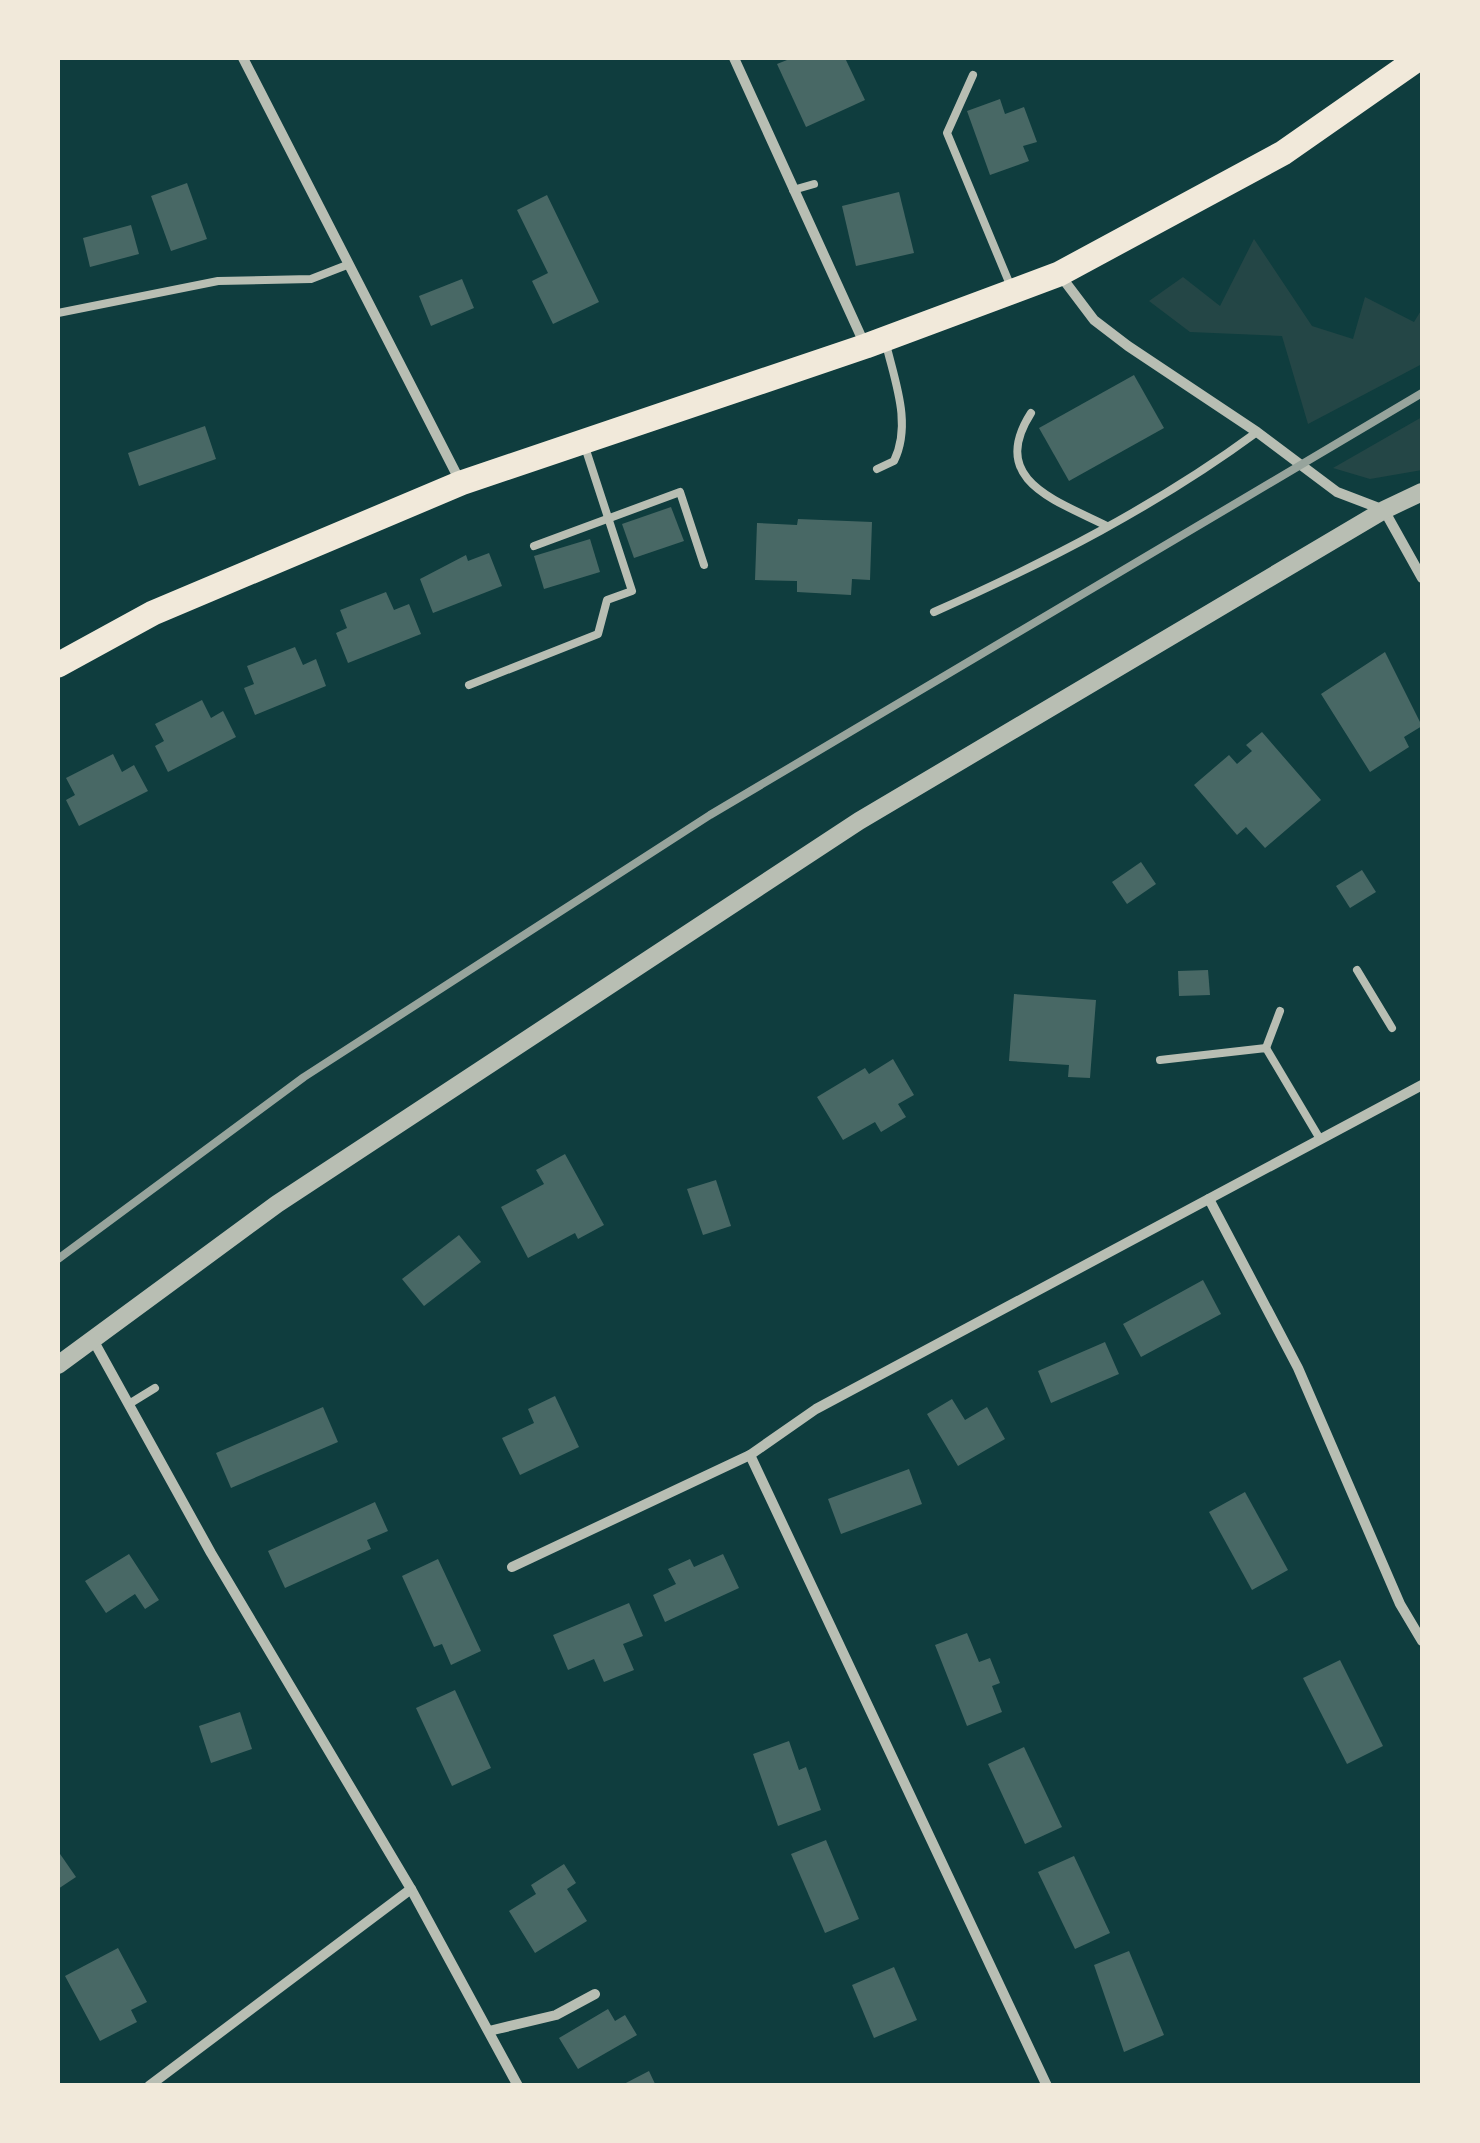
<svg xmlns="http://www.w3.org/2000/svg" width="1480" height="2143" font-family="Commissioner,sans-serif">
	<style>
		.green { fill: #244646 }
		.building { fill: #486865 }
		.lines { fill: none; stroke-linecap: round; stroke-linejoin: round }
		.service { stroke: #b8beb3; stroke-width: 8 }
		.minor { stroke: #b8beb3; stroke-width: 10 }
		.tertiary { stroke: #b8beb3; stroke-width: 18 }
		.primary { stroke: #f1e9da; stroke-width: 25 }
		.rail { stroke: #97a49c; stroke-width: 8 }
	</style>
	<rect width="100%" height="100%" fill="#0f3d3e"/>
	<g class="green">
		<path d="M 1254,239 L 1312,326 L 1353,339 L 1365,297 L 1414,322 L 1422,309 L 1422,364 L 1308,424 L 1282,336 L 1190,332 L 1149,301 L 1183,277 L 1220,306 Z"/>
		<path d="M 1422,417 L 1422,470 L 1370,479 L 1333,468 Z"/>
	</g>
	<g class="building">
		<path d="M 792,58 L 845,58 L 865,100 L 806,127 L 777,64 Z"/>
		<path d="M 1000,99 L 1005,114 L 1024,107 L 1037,142 L 1023,146 L 1029,161 L 990,175 L 967,111 Z"/>
		<path d="M 187,183 L 207,239 L 171,251 L 151,196 Z"/>
		<path d="M 899,192 L 914,253 L 856,266 L 842,206 Z"/>
		<path d="M 547,195 L 599,302 L 553,324 L 532,281 L 548,273 L 517,210 Z"/>
		<path d="M 131,225 L 139,254 L 90,267 L 83,238 Z"/>
		<path d="M 462,279 L 474,308 L 431,326 L 419,296 Z"/>
		<path d="M 1134,375 L 1164,428 L 1069,481 L 1039,428 Z"/>
		<path d="M 205,426 L 216,459 L 139,486 L 128,453 Z"/>
		<path d="M 671,507 L 684,541 L 634,558 L 622,524 Z"/>
		<path d="M 798,519 L 872,522 L 870,580 L 852,579 L 851,595 L 797,592 L 797,581 L 755,580 L 757,523 L 797,525 Z"/>
		<path d="M 590,539 L 600,572 L 544,589 L 534,556 Z"/>
		<path d="M 489,553 L 502,586 L 433,613 L 420,579 L 466,555 L 468,561 Z"/>
		<path d="M 386,592 L 394,610 L 409,604 L 421,634 L 348,663 L 336,633 L 347,628 L 340,610 Z"/>
		<path d="M 295,647 L 303,665 L 316,659 L 326,686 L 255,715 L 244,688 L 254,684 L 247,666 Z"/>
		<path d="M 1385,652 L 1422,726 L 1404,737 L 1409,747 L 1370,772 L 1321,694 Z"/>
		<path d="M 202,700 L 211,718 L 223,711 L 236,737 L 168,772 L 155,746 L 164,741 L 155,724 Z"/>
		<path d="M 1262,732 L 1321,800 L 1265,848 L 1246,827 L 1237,835 L 1194,785 L 1229,755 L 1237,764 L 1252,751 L 1246,745 Z"/>
		<path d="M 113,754 L 122,772 L 134,765 L 148,791 L 79,826 L 66,800 L 75,795 L 66,778 Z"/>
		<path d="M 1141,862 L 1156,884 L 1127,904 L 1112,882 Z"/>
		<path d="M 1362,870 L 1376,892 L 1350,908 L 1336,886 Z"/>
		<path d="M 1208,970 L 1210,995 L 1179,996 L 1178,971 Z"/>
		<path d="M 1014,994 L 1096,1000 L 1090,1078 L 1068,1077 L 1069,1065 L 1009,1061 Z"/>
		<path d="M 893,1059 L 914,1095 L 898,1104 L 906,1117 L 881,1132 L 875,1122 L 843,1140 L 817,1097 L 865,1068 L 869,1074 Z"/>
		<path d="M 565,1154 L 604,1225 L 578,1239 L 575,1233 L 528,1258 L 501,1207 L 544,1184 L 536,1170 Z"/>
		<path d="M 716,1180 L 731,1226 L 703,1235 L 687,1189 Z"/>
		<path d="M 459,1235 L 481,1262 L 424,1306 L 402,1279 Z"/>
		<path d="M 1203,1280 L 1221,1314 L 1141,1357 L 1123,1324 Z"/>
		<path d="M 1105,1342 L 1119,1374 L 1051,1403 L 1038,1371 Z"/>
		<path d="M 555,1396 L 579,1447 L 520,1475 L 502,1438 L 534,1423 L 528,1409 Z"/>
		<path d="M 952,1399 L 965,1420 L 987,1407 L 1005,1439 L 958,1466 L 927,1414 Z"/>
		<path d="M 323,1407 L 338,1442 L 231,1488 L 216,1453 Z"/>
		<path d="M 909,1469 L 922,1504 L 841,1534 L 828,1499 Z"/>
		<path d="M 1245,1492 L 1288,1570 L 1252,1590 L 1209,1512 Z"/>
		<path d="M 375,1502 L 388,1531 L 367,1540 L 371,1549 L 285,1588 L 268,1551 Z"/>
		<path d="M 129,1554 L 159,1600 L 145,1609 L 135,1594 L 106,1613 L 85,1581 Z"/>
		<path d="M 723,1554 L 739,1588 L 665,1622 L 653,1595 L 676,1584 L 668,1569 L 690,1559 L 694,1567 Z"/>
		<path d="M 438,1559 L 481,1651 L 451,1665 L 442,1644 L 434,1647 L 402,1576 Z"/>
		<path d="M 629,1603 L 643,1636 L 623,1644 L 634,1670 L 604,1682 L 594,1659 L 568,1670 L 553,1635 Z"/>
		<path d="M 967,1633 L 979,1662 L 990,1658 L 1000,1683 L 992,1686 L 1002,1712 L 967,1726 L 935,1645 Z"/>
		<path d="M 1340,1660 L 1383,1746 L 1347,1764 L 1303,1678 Z"/>
		<path d="M 455,1690 L 491,1768 L 452,1786 L 416,1708 Z"/>
		<path d="M 240,1712 L 252,1749 L 211,1763 L 199,1726 Z"/>
		<path d="M 789,1741 L 799,1770 L 806,1767 L 821,1810 L 778,1826 L 753,1754 Z"/>
		<path d="M 1024,1747 L 1062,1827 L 1025,1844 L 988,1764 Z"/>
		<path d="M 826,1840 L 859,1919 L 825,1933 L 791,1854 Z"/>
		<path d="M 58,1851 L 76,1877 L 58,1889 Z"/>
		<path d="M 1074,1856 L 1110,1933 L 1075,1949 L 1038,1872 Z"/>
		<path d="M 564,1864 L 576,1883 L 567,1889 L 587,1921 L 535,1953 L 509,1911 L 536,1894 L 531,1885 Z"/>
		<path d="M 118,1948 L 147,2002 L 131,2010 L 137,2022 L 100,2041 L 65,1976 Z"/>
		<path d="M 1129,1951 L 1164,2035 L 1124,2052 L 1094,1965 Z"/>
		<path d="M 894,1967 L 917,2020 L 874,2038 L 852,1985 Z"/>
		<path d="M 608,2009 L 615,2021 L 625,2015 L 637,2035 L 578,2069 L 559,2038 Z"/>
		<path d="M 649,2071 L 656,2086 L 620,2086 Z"/>
	</g>
	<g class="lines">
		<g class="service">
			<path d="M 973,75 L 947,133 L 1011,287"/>
			<path d="M 793,190 L 814,184"/>
			<path d="M 58,313 L 218,281 L 311,279 L 347,265"/>
			<path d="M 1031,413 C 988,480 1055,500 1107,526"/>
			<path d="M 877,469 L 894,461 C 912,424 895,382 886,344"/>
			<path d="M 534,546 L 680,492 L 704,565"/>
			<path d="M 934,612 C 1047,562 1158,505 1257,432"/>
			<path d="M 469,685 L 598,634 L 607,600 L 632,591 L 584,444"/>
			<path d="M 1357,970 L 1392,1028"/>
			<path d="M 1266,1048 L 1280,1011"/>
			<path d="M 1160,1060 L 1266,1048 L 1320,1139"/>
			<path d="M 129,1404 L 155,1388"/>
		</g>
		<g class="minor">
			<path d="M 243,58 L 461,483"/>
			<path d="M 734,58 L 864,343"/>
			<path d="M 1060,275 L 1094,320 L 1128,346 L 1257,432 L 1337,492 L 1384,510 L 1422,578"/>
			<path d="M 1209,1199 L 1298,1368 L 1400,1604 L 1422,1641"/>
			<path d="M 92,1338 L 211,1553 L 411,1889 L 518,2086"/>
			<path d="M 750,1455 L 1047,2086"/>
			<path d="M 512,1567 L 750,1455 L 816,1409 L 1422,1085"/>
			<path d="M 489,2031 L 556,2015 L 595,1994"/>
			<path d="M 149,2086 L 411,1889"/>
		</g>
		<path class="tertiary" d="M 58,1365 L 277,1204 L 859,821 L 1384,510 L 1422,492"/>
		<path class="primary" d="M 58,665 L 153,613 L 461,483 L 866,346 L 1059,274 L 1283,153 L 1419,58"/>
		<path class="rail" d="M 58,1259 L 304,1077 L 710,815 L 1422,393"/>
	</g>
	<rect width="1480" height="2143" fill="none" stroke="#f1e9da" stroke-width="120"/>
</svg>
